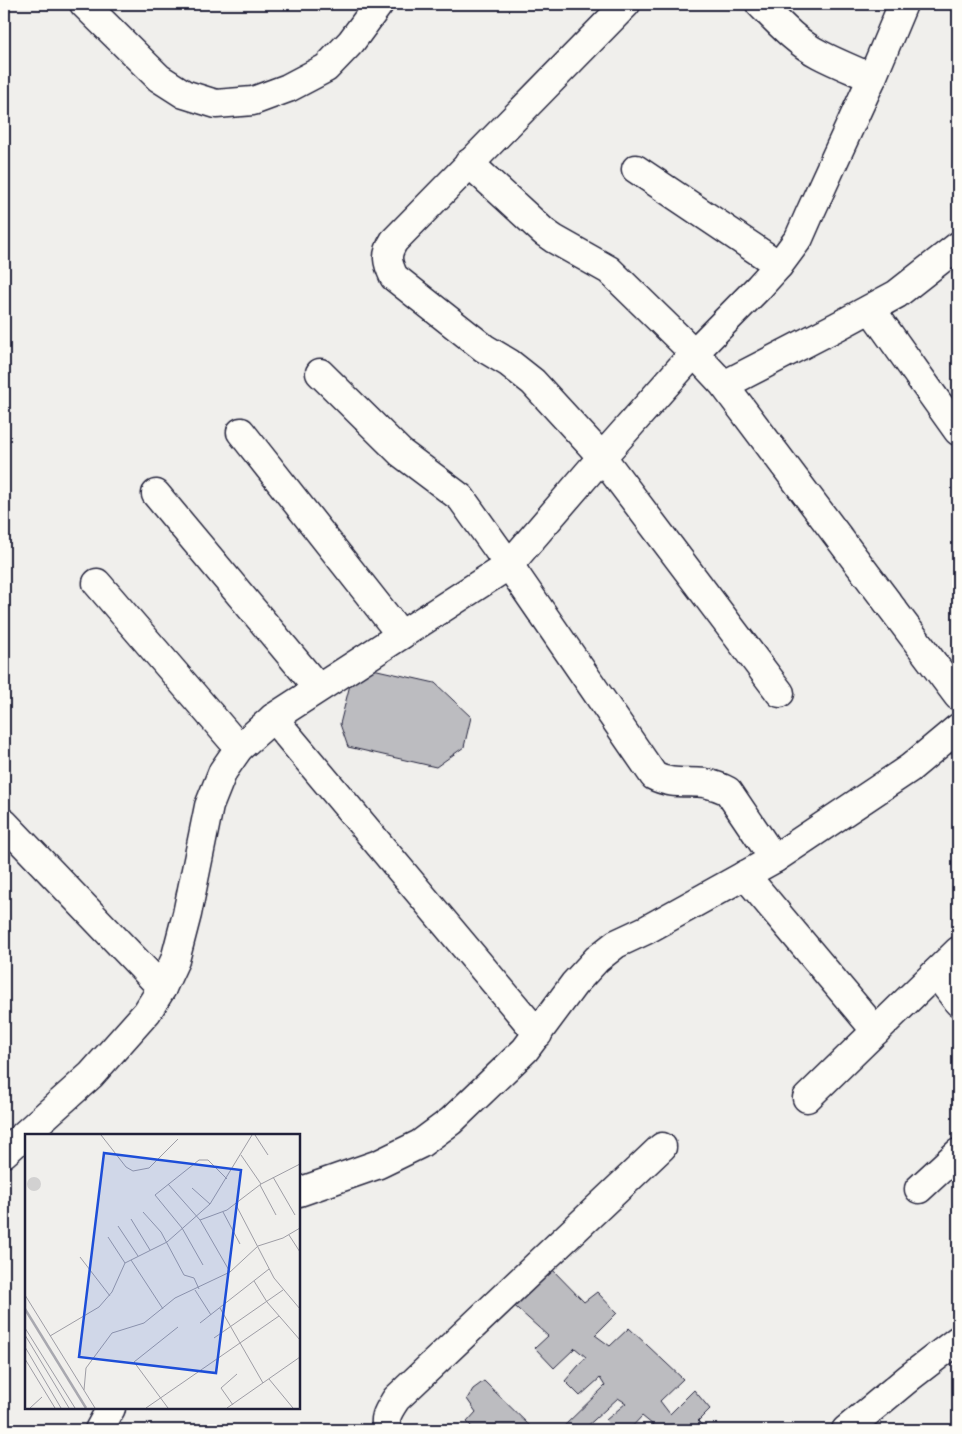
<svg xmlns="http://www.w3.org/2000/svg" width="962" height="1434" font-family="Pangolin,sans-serif">
	<style>
		.building { fill: #bcbcc0; stroke: #22223b }
		.lines { fill: none; stroke-linecap: round; stroke-linejoin: round }
		.street-casing { stroke: #22223b; stroke-width: 31 }
		.secondary-casing { stroke: #22223b; stroke-width: 31 }
		.street { stroke: #fdfcf7; stroke-width: 28 }
		.secondary { stroke: #fdfcf7; stroke-width: 28 }
		.inset-river { fill: none; stroke: #a9a9b0; stroke-width: 2.5 }
		.inset-road { fill: none; stroke: #9e9da5; stroke-width: 1 }
		.view { fill: #1d4ed8; fill-opacity: 0.15; stroke: #1d4ed8; stroke-width: 2.5 }
		.inset-edge { fill: none; stroke: #22223b; stroke-width: 2.5 }
	</style>
	<rect width="100%" height="100%" fill="#f0efec"/>
	<filter id="ink" filterUnits="userSpaceOnUse"><feTurbulence type="fractalNoise" baseFrequency=".02" numOctaves="2"/><feDisplacementMap in="SourceGraphic" scale="10" xChannelSelector="R" yChannelSelector="G"/><feConvolveMatrix kernelMatrix="1 2 1 2 8 2 1 2 1" color-interpolation-filters="sRGB"/></filter>
	<g filter="url(#ink)">
		<g class="building">
			<path d="M 355,665 L 435,683 L 471,717 L 464,747 L 436,767 L 348,747 L 340,724 Z"/>
			<path d="M 547,1264 L 584,1302 L 597,1292 L 617,1313 L 595,1335 L 610,1346 L 629,1328 L 683,1379 L 660,1401 L 670,1414 L 694,1390 L 710,1409 L 698,1421 L 707,1430 L 649,1430 L 653,1425 L 642,1416 L 629,1430 L 615,1430 L 606,1420 L 626,1403 L 618,1398 L 583,1430 L 560,1430 L 605,1386 L 600,1378 L 580,1396 L 565,1381 L 586,1357 L 575,1348 L 554,1368 L 535,1348 L 548,1336 L 509,1301 Z"/>
			<path d="M 484,1381 L 534,1430 L 475,1430 L 467,1422 L 476,1412 L 467,1399 L 473,1389 Z"/>
		</g>
		<g class="lines">
			<g class="street-casing">
				<g id="street">
					<path d="M 84,4 L 159,78 L 184,94 L 216,104 L 253,101 L 288,88 L 326,68 L 351,42 L 379,4"/>
					<path d="M 626,4 L 394,241 C 385,255 387,262 394,277 L 484,348 L 509,363 L 533,382 L 602,457 L 780,693"/>
					<path d="M 760,4 C 778,22 796,42 819,54 C 836,63 854,70 872,78"/>
					<path d="M 469,163 L 544,232 L 554,239 L 609,270 L 694,353 L 724,385 L 958,696"/>
					<path d="M 636,169 L 779,265"/>
					<path d="M 871,309 L 958,431"/>
					<path d="M 320,373 L 401,453 L 461,498 L 509,565 L 654,776 C 671,785 687,781 705,783 C 714,785 720,787 728,791 L 774,859"/>
					<path d="M 724,385 L 838,326 L 897,294 L 958,246"/>
					<path d="M 241,432 L 401,635"/>
					<path d="M 156,494 L 318,688"/>
					<path d="M 97,583 L 239,748"/>
					<path d="M 273,718 L 538,1034"/>
					<path d="M 4,823 L 162,988"/>
					<path d="M 745,875 L 876,1031"/>
					<path d="M 936,973 L 958,1002"/>
					<path d="M 807,1098 L 958,951"/>
					<path d="M 4,1153 L 91,1075 L 147,1012 L 162,988 L 175,960 L 187,914 L 209,806 L 223,771 L 239,748 L 273,718 L 509,565 L 602,457 L 694,353 L 759,287 L 779,265 L 799,238 L 810,213 L 872,78 L 903,4"/>
					<path d="M 919,1189 L 958,1153"/>
					<path d="M 388,1430 C 382,1418 390,1409 396,1399 L 662,1147"/>
					<path d="M 846,1430 L 910,1377 L 958,1340"/>
				</g>
			</g>
			<g class="secondary-casing">
				<g id="secondary">
					<path d="M 299,1192 L 379,1164 L 420,1144 L 451,1121 L 525,1050 L 574,984 L 597,959 L 616,944 L 646,930 L 774,859 L 910,768 L 958,728"/>
					<path d="M 99,1430 L 111,1408"/>
				</g>
			</g>
			<use href="#street" class="street"/>
			<use href="#secondary" class="secondary"/>
		</g>
	</g>
	<g transform="translate(25 1134)">
		<rect width="275" height="275" fill="#f0efec"/>
		<path d="M2 50a7 7 0 1 1 14 0a7 7 0 1 1-14 0Z" fill="#d2d1d1"/>
		<path class="inset-river" d="M 0,175 L 61,274"/>
		<path class="inset-road" d="M 76,1 L 101,33 L 108,37 L 124,34 L 153,5M 230,1 L 243,21M 216,21 L 236,50M 248,43 L 270,81M 143,50 L 175,86 L 205,138M 235,51 L 251,81M 167,54 L 185,70M 211,71 L 249,144 L 275,175M 118,78 L 136,98 L 159,141 L 169,144 L 174,155M 198,78 L 215,110M 106,85 L 125,116M 175,86 L 202,76 L 236,50 L 275,30M 93,92 L 113,122M 264,101 L 275,118M 83,103 L 100,129M 55,123 L 85,162M 106,126 L 138,175M 178,131 L 157,94 L 130,61 L 174,26 L 183,26 L 202,45M 229,147 L 242,168 L 275,206M 170,156 L 186,181M 0,161 L 70,274M 195,174 L 238,249M 175,189 L 244,135M 0,194 L 50,274M 0,201 L 44,274M 25,202 L 74,173 L 87,158 L 100,129 L 142,108 L 185,70 L 227,1M 189,204 L 258,156M 0,213 L 36,274M 0,225 L 30,274M 244,245 L 268,274M 59,256 L 61,234 L 87,199 L 119,189 L 150,164 L 205,138 L 233,112 L 258,104 L 275,94M 208,271 L 196,254 L 212,240M 5,274 L 17,263M 121,274 L 254,182M 143,274 L 109,228 L 153,193M 202,274 L 275,223"/>
		<path class="view" d="M 79,19 L 216,36 L 191,239 L 54,223 Z"/>
		<rect width="275" height="275" class="inset-edge"/>
	</g>
	<rect width="962" height="1434" fill="none" stroke="#fdfcf7" stroke-width="20"/>
	<rect x="10" y="10" width="942" height="1414" fill="none" stroke="#22223b" stroke-width="2" filter="url(#ink)"/>
</svg>
